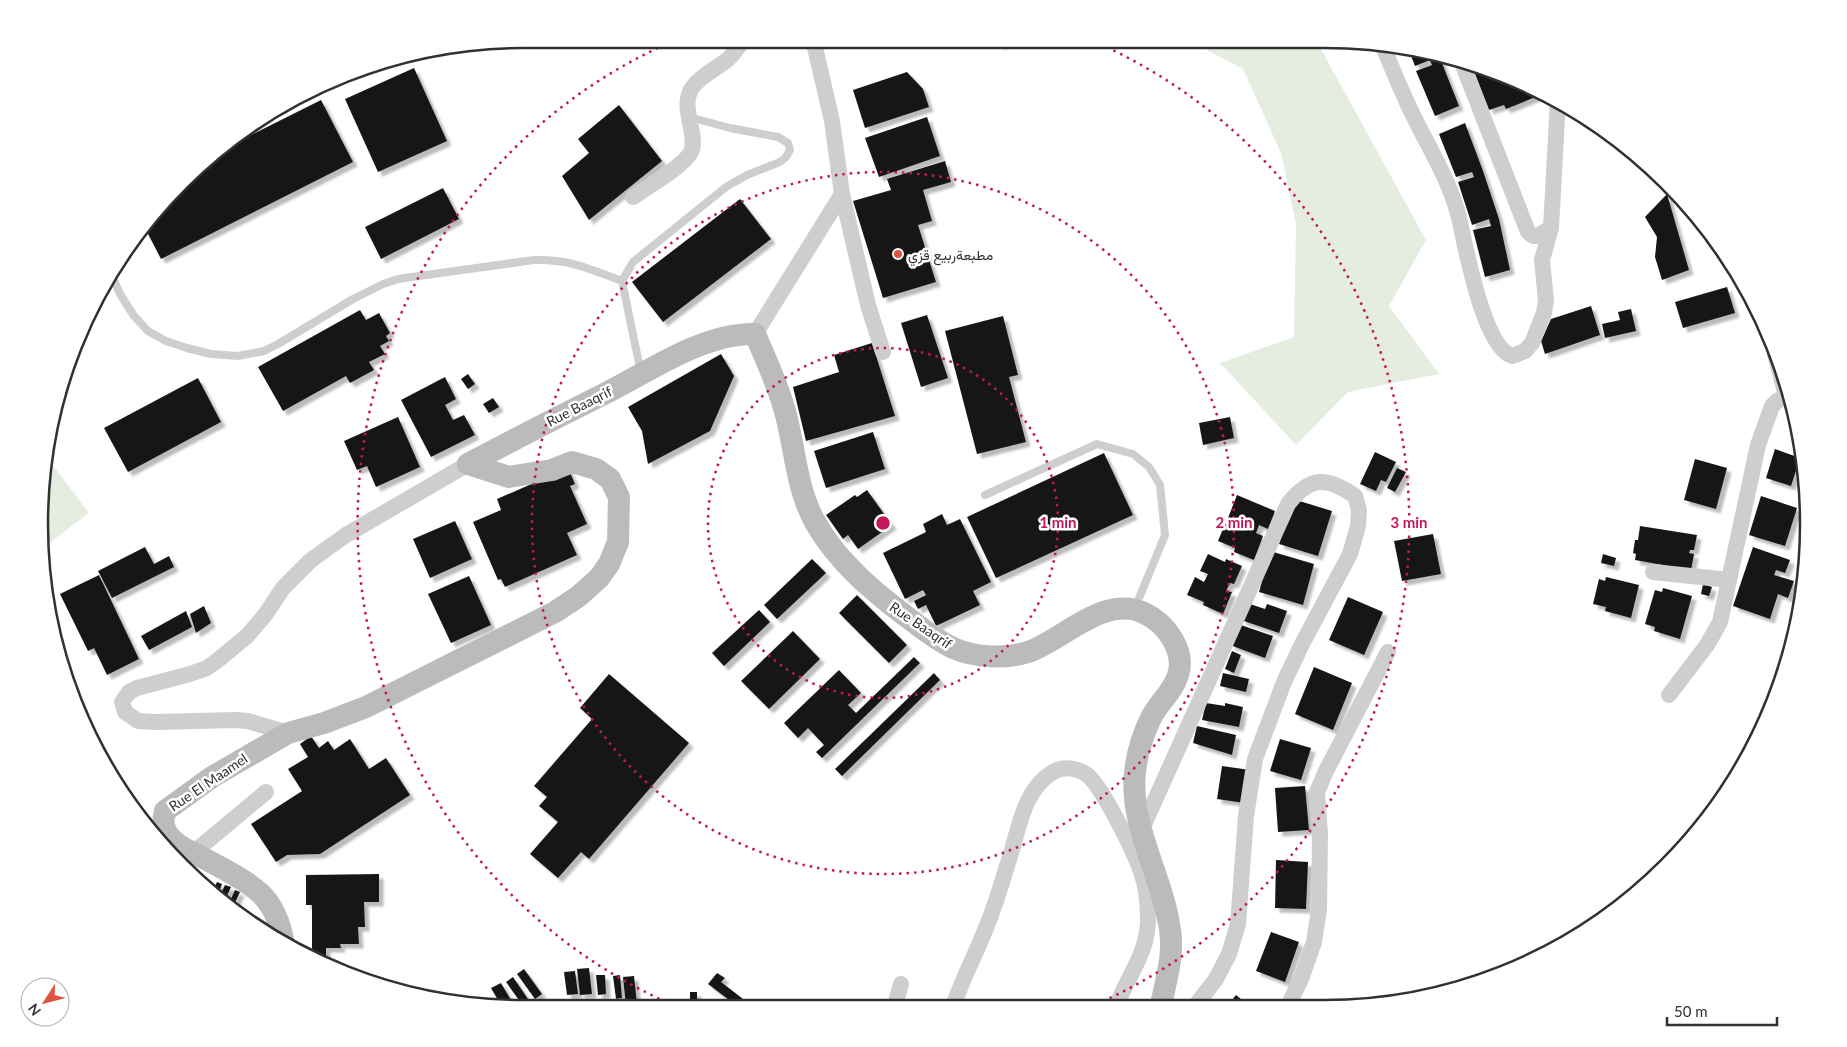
<svg xmlns="http://www.w3.org/2000/svg" width="1847" height="1047" font-family="Lato,Vazirmatn,sans-serif">
	<style>
		.green { fill: #e4ede0 }
		.building { fill: #181818; filter: url(#shadow) }
		.lines { fill: none; stroke-linecap: round; stroke-linejoin: round }
		.lane { stroke: #cecece; stroke-width: 8 }
		.street { stroke: #cecece; stroke-width: 16 }
		.secondary { stroke: #bbb; stroke-width: 22 }
		.ring { fill: none; stroke: #c2185b; stroke-width: 2.5; stroke-dasharray: 2.5 5 }
		.poi-dot { fill: #dc543f; stroke: #fff; stroke-width: 2 }
		.labels { text-anchor: middle; dominant-baseline: central; stroke-width: 5; stroke-linejoin: round; paint-order: stroke }
		.poi-label { font-size: 14px; fill: #313131; stroke: #fff; text-anchor: start }
		.street-label { font-size: 14px; fill: #313131; stroke: #fff }
		.rim { fill: none; stroke: #313131; stroke-width: 2.5 }
		.centre { fill: #c2185b; stroke: #fff; stroke-width: 2.5 }
		.ring-label { font-size: 15px; text-anchor: middle; font-weight: bold; fill: #c2185b; stroke: #fff; stroke-width: 5; stroke-linejoin: round; paint-order: stroke }
	</style>
	<defs>
		<filter id="shadow"><feDropShadow dx="4.5" dy="4.5" stdDeviation="1" flood-color="#0004"/></filter>
	</defs>
	<rect width="100%" height="100%" fill="#fff"/>
	<g class="green">
		<path d="M 985,39 L 1026,39 L 1005,51 Z"/>
		<path d="M 1188,40 L 1316,40 L 1426,240 L 1389,306 L 1439,374 L 1348,392 L 1296,445 L 1220,363 L 1294,337 L 1296,224 L 1281,153 L 1243,69 Z"/>
		<path d="M 49,460 L 89,513 L 40,550 Z"/>
	</g>
	<g class="building">
		<path d="M 1408,48 L 1438,53 L 1459,106 L 1435,116 L 1416,71 L 1432,65 L 1430,60 L 1415,66 Z"/>
		<path d="M 1478,67 L 1543,94 L 1506,109 L 1504,105 L 1489,110 L 1473,69 Z"/>
		<path d="M 414,68 L 447,141 L 378,172 L 345,99 Z"/>
		<path d="M 907,72 L 923,89 L 929,107 L 865,128 L 853,90 Z"/>
		<path d="M 321,100 L 353,162 L 161,259 L 145,228 L 215,153 Z"/>
		<path d="M 619,105 L 662,161 L 589,220 L 562,176 L 589,153 L 578,139 Z"/>
		<path d="M 927,117 L 940,156 L 879,177 L 865,138 Z"/>
		<path d="M 1465,123 L 1483,171 L 1499,219 L 1510,270 L 1485,277 L 1473,230 L 1491,226 L 1489,219 L 1472,225 L 1458,182 L 1474,177 L 1472,172 L 1456,177 L 1439,134 Z"/>
		<path d="M 945,161 L 951,182 L 923,190 L 932,221 L 918,225 L 936,282 L 883,298 L 853,201 L 891,190 L 887,179 Z"/>
		<path d="M 443,188 L 459,219 L 381,259 L 365,227 Z"/>
		<path d="M 1667,194 L 1689,270 L 1662,280 L 1655,257 L 1657,237 L 1645,217 Z"/>
		<path d="M 740,199 L 771,239 L 663,322 L 632,282 Z"/>
		<path d="M 1727,287 L 1735,313 L 1683,328 L 1675,302 Z"/>
		<path d="M 1591,306 L 1600,335 L 1545,354 L 1541,341 L 1551,319 Z"/>
		<path d="M 1631,309 L 1636,331 L 1605,338 L 1602,324 L 1620,320 L 1618,312 Z"/>
		<path d="M 360,310 L 366,320 L 379,313 L 390,333 L 386,336 L 389,341 L 380,346 L 385,354 L 369,362 L 374,370 L 350,383 L 346,376 L 283,411 L 258,367 Z"/>
		<path d="M 927,315 L 948,378 L 921,387 L 901,323 Z"/>
		<path d="M 1003,316 L 1018,375 L 1009,377 L 1026,442 L 977,454 L 945,331 Z"/>
		<path d="M 872,343 L 895,416 L 806,441 L 793,387 L 839,372 L 834,355 Z"/>
		<path d="M 721,354 L 734,376 L 710,431 L 648,464 L 642,431 L 628,407 Z"/>
		<path d="M 468,374 L 475,384 L 468,389 L 461,379 Z"/>
		<path d="M 445,377 L 456,399 L 445,405 L 453,420 L 464,415 L 475,435 L 431,457 L 401,400 Z"/>
		<path d="M 198,378 L 221,422 L 128,472 L 104,428 Z"/>
		<path d="M 493,398 L 499,407 L 489,413 L 483,404 Z"/>
		<path d="M 398,417 L 420,467 L 376,487 L 367,466 L 357,470 L 344,441 Z"/>
		<path d="M 1230,417 L 1234,438 L 1203,445 L 1199,423 Z"/>
		<path d="M 873,432 L 885,469 L 826,488 L 814,451 Z"/>
		<path d="M 1775,449 L 1800,458 L 1791,486 L 1766,478 Z"/>
		<path d="M 1375,452 L 1396,462 L 1386,482 L 1381,480 L 1376,491 L 1360,484 Z"/>
		<path d="M 1104,453 L 1133,515 L 996,578 L 967,517 Z"/>
		<path d="M 1695,459 L 1727,468 L 1716,509 L 1684,500 Z"/>
		<path d="M 568,468 L 575,484 L 570,486 L 587,524 L 567,533 L 577,555 L 505,587 L 501,579 L 498,580 L 473,522 L 501,510 L 497,499 Z"/>
		<path d="M 1397,468 L 1406,472 L 1395,492 L 1387,488 Z"/>
		<path d="M 867,490 L 892,525 L 858,549 L 848,535 L 843,539 L 826,515 L 855,495 L 857,497 Z"/>
		<path d="M 1237,495 L 1275,511 L 1268,529 L 1259,525 L 1256,533 L 1263,536 L 1254,560 L 1234,552 L 1235,548 L 1218,541 L 1225,524 L 1229,525 L 1232,520 L 1228,518 Z"/>
		<path d="M 1761,496 L 1797,508 L 1785,546 L 1749,535 Z"/>
		<path d="M 1293,499 L 1332,511 L 1318,556 L 1279,544 Z"/>
		<path d="M 942,514 L 947,525 L 960,519 L 991,582 L 973,591 L 980,605 L 936,626 L 926,605 L 918,609 L 914,601 L 926,595 L 923,590 L 905,599 L 883,553 L 926,532 L 923,524 Z"/>
		<path d="M 455,521 L 472,559 L 430,578 L 413,539 Z"/>
		<path d="M 1640,526 L 1697,535 L 1694,550 L 1690,550 L 1689,553 L 1694,554 L 1691,570 L 1635,560 L 1636,554 L 1633,553 L 1635,540 L 1638,540 Z"/>
		<path d="M 1433,534 L 1441,574 L 1402,581 L 1394,541 Z"/>
		<path d="M 145,547 L 154,564 L 169,556 L 174,567 L 112,598 L 98,571 Z"/>
		<path d="M 1753,547 L 1790,560 L 1785,573 L 1776,570 L 1774,575 L 1794,581 L 1788,598 L 1778,594 L 1770,619 L 1733,606 Z"/>
		<path d="M 1270,551 L 1314,564 L 1303,605 L 1259,592 Z"/>
		<path d="M 1208,554 L 1225,562 L 1226,559 L 1242,566 L 1234,584 L 1230,583 L 1226,591 L 1232,592 L 1223,614 L 1203,605 L 1204,602 L 1187,595 L 1195,577 L 1204,582 L 1208,574 L 1200,571 Z"/>
		<path d="M 1603,554 L 1616,558 L 1614,566 L 1601,563 Z"/>
		<path d="M 812,559 L 826,573 L 777,619 L 764,605 Z"/>
		<path d="M 99,575 L 139,659 L 107,675 L 94,648 L 88,651 L 60,594 Z"/>
		<path d="M 469,576 L 491,625 L 451,643 L 428,594 Z"/>
		<path d="M 1606,577 L 1639,585 L 1631,618 L 1605,611 L 1606,607 L 1593,604 L 1599,579 L 1605,581 Z"/>
		<path d="M 1703,584 L 1712,587 L 1709,596 L 1701,594 Z"/>
		<path d="M 1663,588 L 1692,596 L 1680,639 L 1654,631 L 1655,627 L 1645,624 L 1655,590 L 1662,592 Z"/>
		<path d="M 857,595 L 907,645 L 889,663 L 839,613 Z"/>
		<path d="M 1348,597 L 1383,612 L 1364,655 L 1329,640 Z"/>
		<path d="M 1247,603 L 1265,609 L 1267,604 L 1287,611 L 1279,633 L 1241,620 Z"/>
		<path d="M 204,606 L 211,623 L 196,633 L 190,614 Z"/>
		<path d="M 759,610 L 770,622 L 724,666 L 712,653 Z"/>
		<path d="M 186,611 L 192,627 L 149,650 L 141,636 Z"/>
		<path d="M 1238,624 L 1273,636 L 1265,658 L 1230,645 Z"/>
		<path d="M 793,631 L 820,659 L 769,709 L 741,681 Z"/>
		<path d="M 1232,651 L 1241,655 L 1234,673 L 1225,669 Z"/>
		<path d="M 914,657 L 920,663 L 822,758 L 816,752 L 824,745 L 808,728 L 798,738 L 784,723 L 839,670 L 861,693 L 848,705 L 856,713 Z"/>
		<path d="M 1314,667 L 1352,683 L 1333,730 L 1295,714 Z"/>
		<path d="M 934,673 L 940,680 L 842,776 L 835,769 Z"/>
		<path d="M 1223,673 L 1249,679 L 1246,692 L 1220,686 Z"/>
		<path d="M 609,674 L 689,743 L 589,859 L 581,852 L 558,878 L 530,854 L 558,822 L 539,806 L 547,797 L 534,786 L 592,719 L 580,708 Z"/>
		<path d="M 1206,703 L 1225,706 L 1225,703 L 1243,707 L 1239,727 L 1202,720 Z"/>
		<path d="M 1197,726 L 1236,735 L 1232,755 L 1193,743 Z"/>
		<path d="M 311,736 L 319,748 L 328,741 L 334,750 L 350,739 L 369,769 L 386,758 L 410,795 L 320,854 L 287,855 L 276,862 L 251,824 L 302,791 L 288,769 L 308,757 L 300,744 Z"/>
		<path d="M 1280,739 L 1311,748 L 1301,780 L 1270,771 Z"/>
		<path d="M 1222,766 L 1250,770 L 1245,803 L 1217,799 Z"/>
		<path d="M 1305,786 L 1309,830 L 1278,832 L 1275,788 Z"/>
		<path d="M 1276,860 L 1308,862 L 1306,909 L 1275,908 Z"/>
		<path d="M 379,874 L 379,902 L 364,902 L 365,927 L 358,927 L 359,944 L 340,944 L 341,948 L 326,948 L 326,957 L 312,957 L 312,905 L 306,905 L 306,875 Z"/>
		<path d="M 217,882 L 222,884 L 219,892 L 214,888 Z"/>
		<path d="M 225,885 L 231,887 L 226,898 L 221,894 Z"/>
		<path d="M 235,890 L 240,892 L 234,905 L 230,901 Z"/>
		<path d="M 1271,932 L 1299,942 L 1285,982 L 1256,971 Z"/>
		<path d="M 589,968 L 592,994 L 580,995 L 577,969 Z"/>
		<path d="M 524,969 L 542,994 L 535,999 L 517,974 Z"/>
		<path d="M 575,971 L 578,994 L 567,995 L 564,972 Z"/>
		<path d="M 717,973 L 725,978 L 721,982 L 743,999 L 737,1006 L 708,984 Z"/>
		<path d="M 596,975 L 605,975 L 606,994 L 598,995 Z"/>
		<path d="M 620,975 L 622,998 L 616,999 L 613,976 Z"/>
		<path d="M 634,976 L 637,1004 L 626,1006 L 623,977 Z"/>
		<path d="M 513,977 L 528,999 L 521,1003 L 506,982 Z"/>
		<path d="M 501,983 L 515,1007 L 502,1007 L 491,988 Z"/>
		<rect x="690" y="992" width="7" height="7"/>
		<path d="M 1236,995 L 1248,1005 L 1228,1005 Z"/>
		<path d="M 689,1001 L 697,1001 L 696,1007 L 689,1007 Z"/>
	</g>
	<g class="lines">
		<g class="lane">
			<path d="M 111,274 L 120,294 L 134,316 L 148,331 L 166,341 L 187,348 L 211,354 L 238,356 L 264,351 L 278,344 L 353,299 L 383,284 L 398,279 L 419,276 L 534,260 C 571,259 589,269 622,281"/>
			<path d="M 641,373 L 622,281 L 633,262 L 726,187 L 747,175 L 780,162 L 786,157 L 790,150 L 788,143 L 778,137 L 730,128 L 689,117"/>
			<path d="M 985,495 L 1097,444 L 1133,454 L 1149,467 L 1160,485 L 1165,535 L 1135,608"/>
		</g>
		<g class="street">
			<path d="M 813,39 L 832,121 L 842,194"/>
			<path d="M 1382,44 C 1393,70 1403,96 1416,121 C 1432,153 1452,185 1460,222 C 1466,250 1484,347 1512,356 L 1525,351 L 1532,343 L 1544,313 L 1546,301 L 1542,260 L 1551,228 L 1558,100"/>
			<path d="M 1461,60 L 1528,232 L 1533,236 L 1537,236 L 1551,228"/>
			<path d="M 633,197 C 647,187 683,167 691,152 C 699,135 679,108 692,88 C 700,76 716,69 727,60 C 734,54 739,46 744,39"/>
			<path d="M 755,334 L 842,194 L 868,305 L 883,352"/>
			<path d="M 1775,354 L 1786,396 L 1793,407"/>
			<path d="M 1653,572 L 1729,580"/>
			<path d="M 1669,695 L 1707,645 L 1720,622 L 1758,445 L 1772,406 L 1777,401 L 1786,396"/>
			<path d="M 288,733 L 248,721 L 235,720 L 155,722 L 138,721 L 125,712 L 122,702 L 129,692 L 137,688 L 190,674 L 207,668 L 218,660 L 247,636 L 265,615 L 283,588 L 311,560 L 346,535 L 468,464"/>
			<path d="M 1142,829 L 1288,504 C 1310,476 1327,476 1355,496 L 1359,510 L 1358,526 L 1350,554 L 1302,644 L 1284,682 L 1255,759 L 1246,816 L 1238,924 L 1229,954 L 1216,979 L 1196,1005"/>
			<path d="M 193,853 L 266,792"/>
			<path d="M 1289,1004 L 1301,979 L 1314,942 L 1319,910 L 1320,834 L 1317,792 L 1326,771 L 1388,652"/>
			<path d="M 898,1006 L 897,998 L 901,984"/>
			<path d="M 953,1006 C 964,975 980,946 991,915 C 999,894 1005,872 1012,850 C 1020,822 1026,788 1053,772 C 1063,766 1077,768 1086,774 C 1101,784 1135,853 1141,872 C 1147,888 1148,905 1148,921 C 1147,955 1128,975 1117,1005"/>
		</g>
		<g class="secondary">
			<path d="M 468,464 C 513,440 558,417 604,394 C 650,371 703,333 755,334 C 766,360 779,387 786,415 C 795,450 797,490 815,522 C 838,563 875,593 911,620 C 924,630 938,641 953,648 C 976,658 1005,659 1028,652 C 1063,640 1104,594 1144,613 C 1166,623 1186,651 1178,675 C 1173,692 1158,703 1151,718 C 1143,734 1137,754 1135,772 C 1129,826 1163,877 1170,930 C 1174,956 1166,980 1161,1005"/>
			<path d="M 284,945 C 281,926 274,906 260,893 C 242,877 219,867 198,855 C 187,850 174,844 167,833 C 162,826 163,819 165,811 L 212,777 L 288,733 L 324,723 L 366,707 L 555,612 L 579,596 L 599,578 L 609,564 L 618,542 L 619,497 L 610,479 L 596,469 L 572,462 L 552,470 L 509,477 L 468,464"/>
		</g>
	</g>
	<g class="ring">
		<circle cx="883" cy="523" r="175"/>
		<circle cx="883" cy="523" r="351"/>
		<path d="M673 1005A526 526 0 0 1 673 41M1093 41A526 526 0 0 1 1097 1004"/>
	</g>
	<circle class="poi-dot" cx="898" cy="254" r="5"/>
	<g class="labels">
		<g class="poi-label">
			<text x="908" y="254">مطبعةربيع قزي</text>
		</g>
		<g class="street-label">
			<text transform="translate(579 406) rotate(-27)">Rue Baaqrif</text>
			<text transform="translate(921 625) rotate(34)">Rue Baaqrif</text>
			<text transform="translate(208 782) rotate(-34)">Rue El Maamel</text>
		</g>
	</g>
	<path d="M0 0H1847V1047H0ZM524 48H1324A476 476 0 0 1 1800 524V524A476 476 0 0 1 1324 1000H524A476 476 0 0 1 48 524V524A476 476 0 0 1 524 48Z" fill="#fff" fill-rule="evenodd"/>
	<path class="rim" d="M524 48H1324A476 476 0 0 1 1800 524V524A476 476 0 0 1 1324 1000H524A476 476 0 0 1 48 524V524A476 476 0 0 1 524 48Z"/>
	<circle cx="883" cy="523" r="8" class="centre"/>
	<g class="ring-label">
		<text x="1058" y="528">1 min</text>
		<text x="1234" y="528">2 min</text>
		<text x="1409" y="528">3 min</text>
	</g>
	<g transform="translate(45 1002) rotate(234)"><circle r="24" fill="#ffffff" stroke="#adadad"/>
	<path d="M0-4L9 19L0 12L-9 19Z" fill="#dc543f"/>
	<text y="-8" font-size="14" font-weight="bold" text-anchor="middle" fill="#313131">N</text>
	</g>
	<path d="M1667 1017v8h110v-8" fill="none" stroke="#313131" stroke-width="2.5"/>
	<text x="1674" y="1017" font-size="15" fill="#313131" stroke="#ffffff" stroke-width="4" paint-order="stroke">50 m</text>
</svg>
